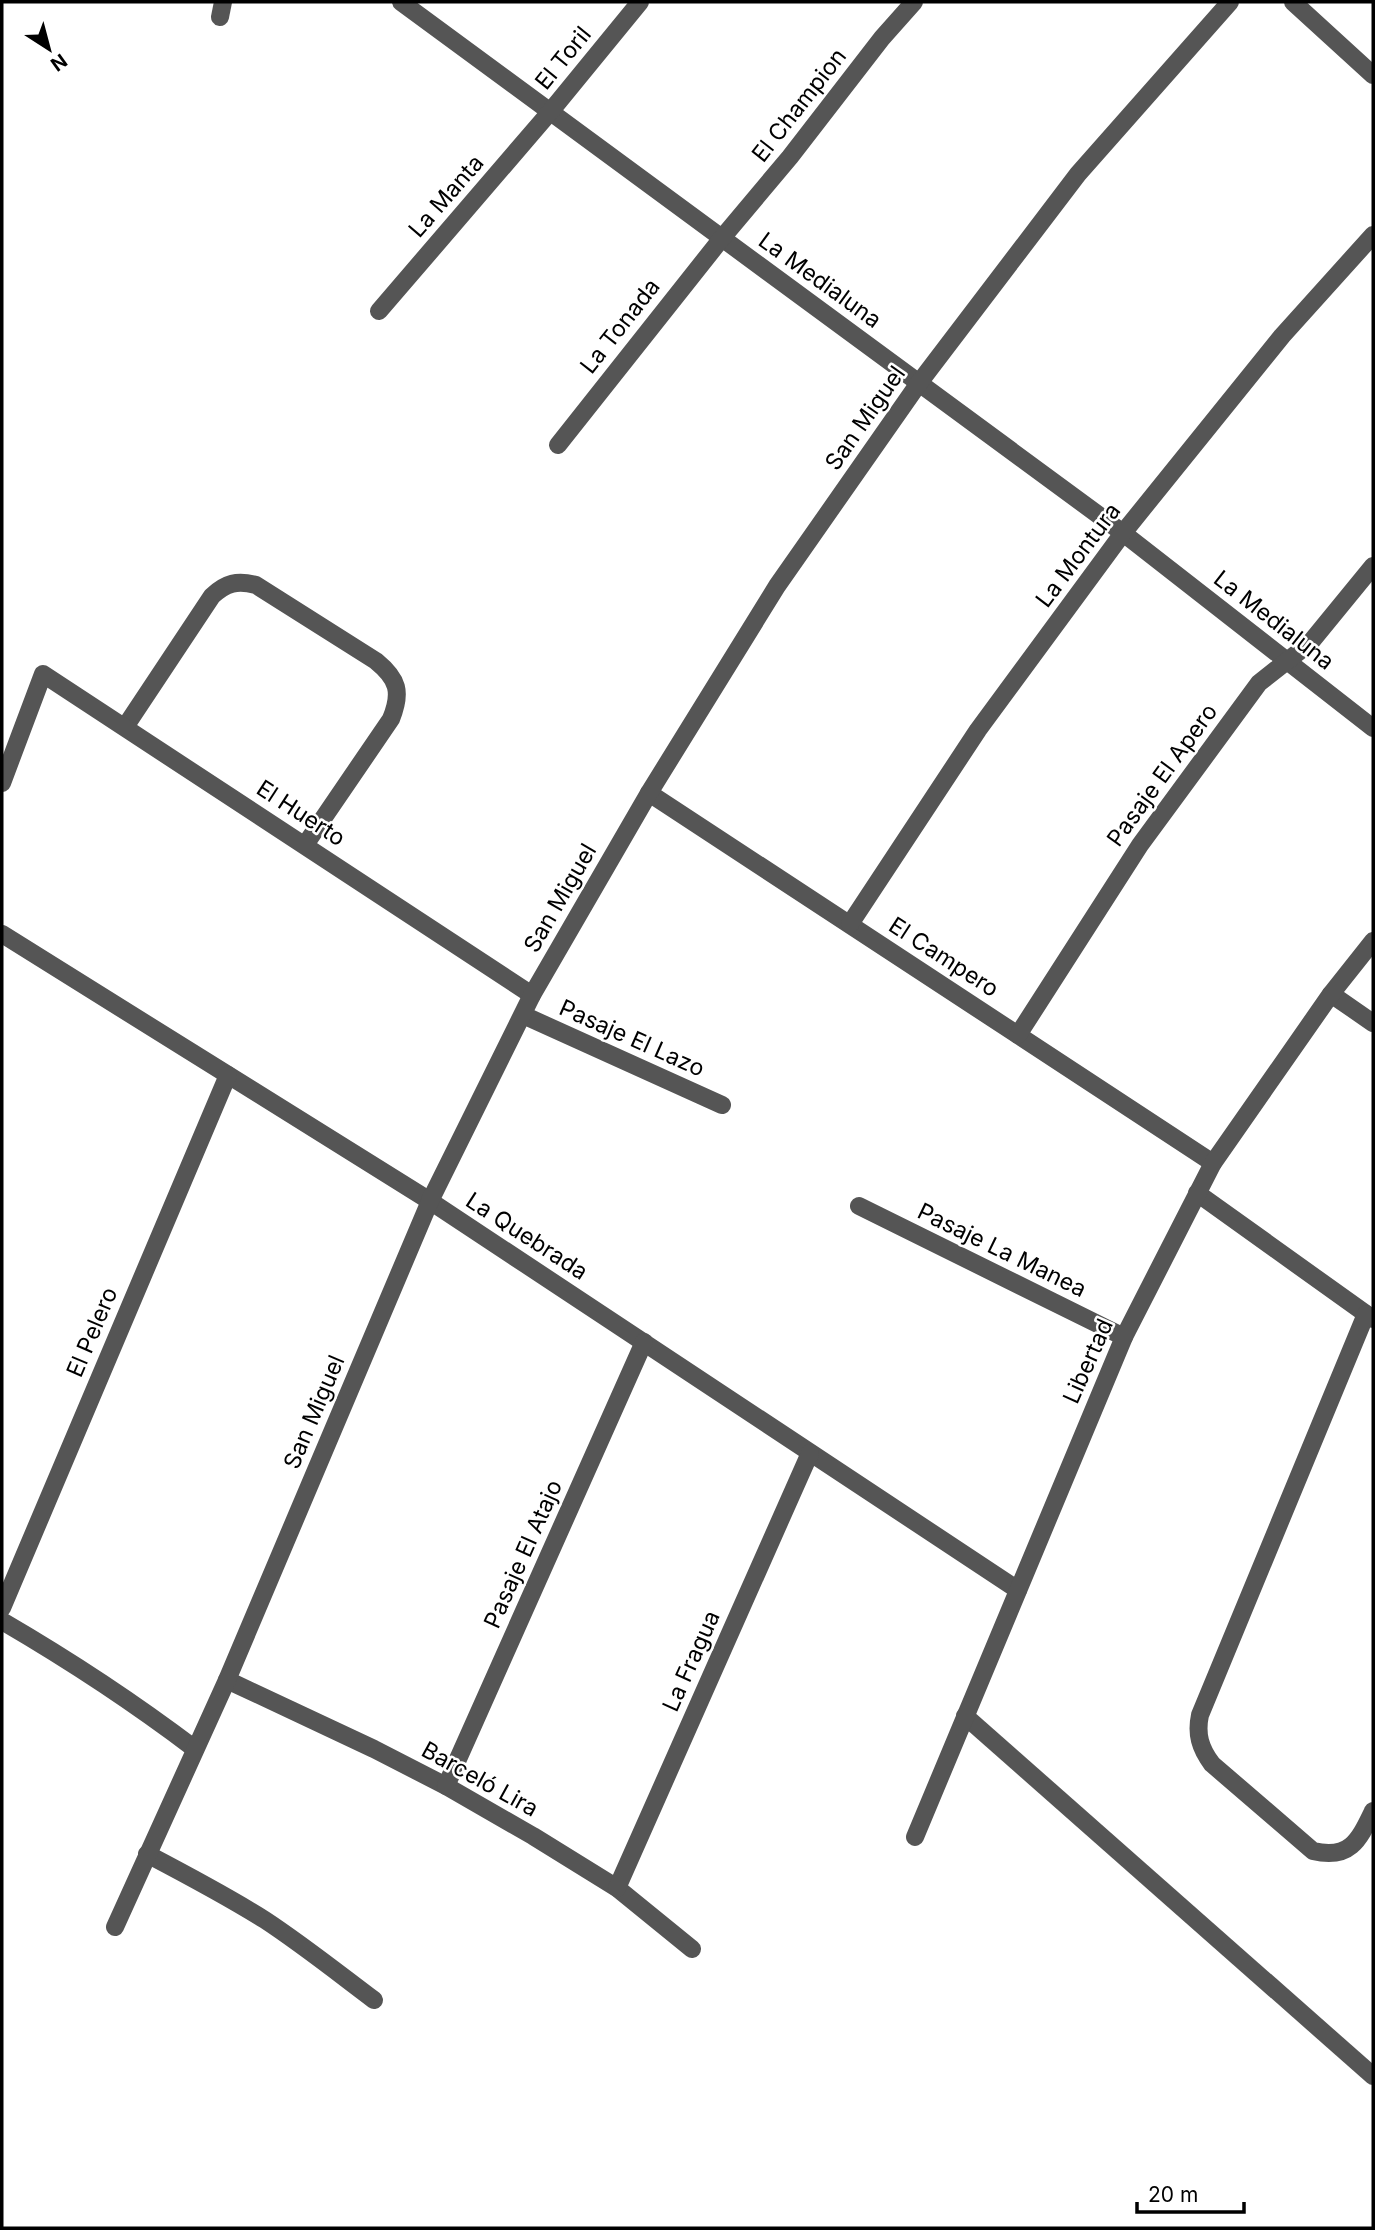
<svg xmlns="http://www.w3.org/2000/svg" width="1375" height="2230" font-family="Inter,sans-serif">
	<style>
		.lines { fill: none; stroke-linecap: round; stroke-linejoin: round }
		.minor { stroke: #555; stroke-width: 18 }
		.labels { text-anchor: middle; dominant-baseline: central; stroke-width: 5; stroke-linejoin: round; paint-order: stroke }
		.street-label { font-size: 23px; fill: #000; stroke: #fff }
	</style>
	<rect width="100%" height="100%" fill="#fff"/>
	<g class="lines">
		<g class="minor">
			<path d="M 401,2 L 1123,533 L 1373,728"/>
			<path d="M 1293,2 L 1373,75"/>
			<path d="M 220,17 L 223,2"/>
			<path d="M 379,311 L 550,112 L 640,2"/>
			<path d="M 558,445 L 722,238 L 790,157 L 882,38 L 914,2"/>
			<path d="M 125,727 L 212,596 C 226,583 237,580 256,585 L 376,661 C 398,679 402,692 391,719 L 305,845"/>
			<path d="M 2,783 L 43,674 L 532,995"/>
			<path d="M 649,793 L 1213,1163"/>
			<path d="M 850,924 L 978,730 L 1123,533 L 1282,336 L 1373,235"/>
			<path d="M 2,934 L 430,1201 L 1018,1590"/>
			<path d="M 1331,994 L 1373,1023"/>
			<path d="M 523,1015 L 722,1105"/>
			<path d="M 1018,1035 L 1140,845 L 1259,683 L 1310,643 L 1373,566"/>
			<path d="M 1197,1193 L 1373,1319"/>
			<path d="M 859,1206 L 1124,1337"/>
			<path d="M 1366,1314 L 1200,1715 C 1196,1734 1200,1748 1212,1764 L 1313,1851 C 1350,1860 1359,1840 1373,1811"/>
			<path d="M 2,1608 L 228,1075"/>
			<path d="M 2,1621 C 69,1660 133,1702 195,1749"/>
			<path d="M 227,1680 L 374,1749 L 446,1786 L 533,1836 L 617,1888 L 692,1949"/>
			<path d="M 965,1716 L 1373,2076"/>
			<path d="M 446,1786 L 644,1342"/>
			<path d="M 915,1837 L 1124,1337 L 1213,1163 L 1331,994 L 1373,941"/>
			<path d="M 147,1854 C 187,1875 227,1896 265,1920 C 303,1945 338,1973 374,2000"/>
			<path d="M 617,1888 L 810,1453"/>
			<path d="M 115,1927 L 227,1680 L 430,1201 L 532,995 L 649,793 L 777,586 L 919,383 L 1078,174 L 1230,2"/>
		</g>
	</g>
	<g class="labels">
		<g class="street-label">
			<text transform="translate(563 58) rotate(-51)">El Toril</text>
			<text transform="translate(799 105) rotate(-52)">El Champion</text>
			<text transform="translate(446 196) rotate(-49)">La Manta</text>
			<text transform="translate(820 280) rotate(36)">La Medialuna</text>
			<text transform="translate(620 326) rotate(-52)">La Tonada</text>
			<text transform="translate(865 418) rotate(-55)">San Miguel</text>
			<text transform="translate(1078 555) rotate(-53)">La Montura</text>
			<text transform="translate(1274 620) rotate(38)">La Medialuna</text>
			<text transform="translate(1162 775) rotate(-54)">Pasaje El Apero</text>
			<text transform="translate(301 813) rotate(33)">El Huerto</text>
			<text transform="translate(560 898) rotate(-60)">San Miguel</text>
			<text transform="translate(944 957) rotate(33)">El Campero</text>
			<text transform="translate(632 1038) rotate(24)">Pasaje El Lazo</text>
			<text transform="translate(527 1236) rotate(33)">La Quebrada</text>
			<text transform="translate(1002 1250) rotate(26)">Pasaje La Manea</text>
			<text transform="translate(92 1332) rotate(-67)">El Pelero</text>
			<text transform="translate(1088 1361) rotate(-66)">Libertad</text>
			<text transform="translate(314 1412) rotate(-67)">San Miguel</text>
			<text transform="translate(523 1554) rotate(-66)">Pasaje El Atajo</text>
			<text transform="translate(691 1661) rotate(-66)">La Fragua</text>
			<text transform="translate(480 1779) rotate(29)">Barceló Lira</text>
		</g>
	</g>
	<rect width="1375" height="2230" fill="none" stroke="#000000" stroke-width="7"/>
	<g transform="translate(49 49) rotate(144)" stroke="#ffffff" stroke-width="5" paint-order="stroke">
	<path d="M0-5L12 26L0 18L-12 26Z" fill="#000000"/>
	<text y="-10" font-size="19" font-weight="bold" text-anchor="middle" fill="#000000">N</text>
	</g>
	<path d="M1137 2202v10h107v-10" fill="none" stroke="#000000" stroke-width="3.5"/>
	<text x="1148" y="2202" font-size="21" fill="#000000" stroke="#ffffff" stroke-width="5" paint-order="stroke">20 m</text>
</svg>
